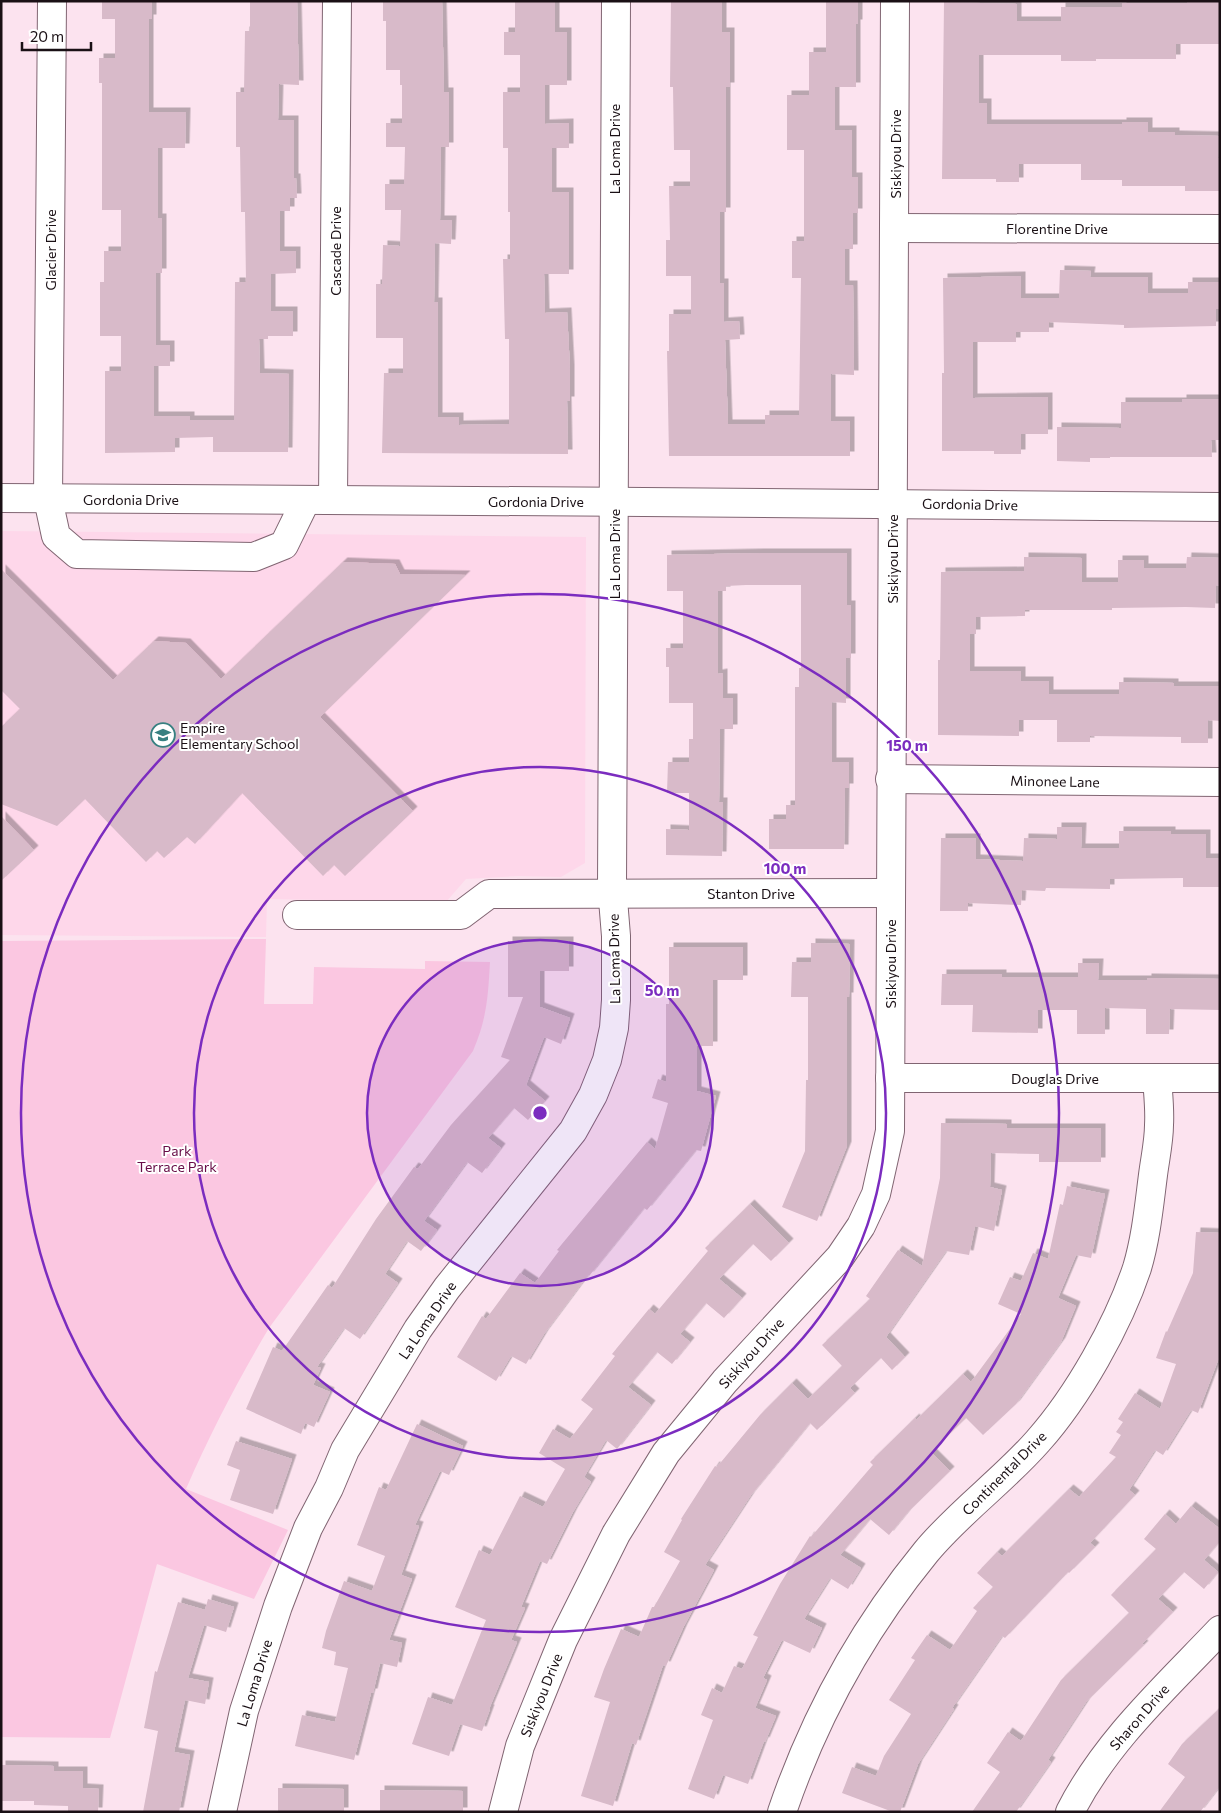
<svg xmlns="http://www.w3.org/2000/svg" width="1221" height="1813" font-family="Commissioner,sans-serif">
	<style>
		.built { fill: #fed7ea }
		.green { fill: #fbc7e1 }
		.building { fill: #d8bac9; filter: url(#shadow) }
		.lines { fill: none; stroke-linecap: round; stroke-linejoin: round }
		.minor-casing { stroke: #806572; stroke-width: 30 }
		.minor { stroke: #fff; stroke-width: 28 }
		.ring { fill: none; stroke: #7b2cbf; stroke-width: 2.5 }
		.labels { text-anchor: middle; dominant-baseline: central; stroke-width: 4; stroke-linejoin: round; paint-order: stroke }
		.street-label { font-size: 14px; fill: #1a1015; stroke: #fff }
		.poi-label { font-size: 14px; fill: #1a1015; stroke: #fff; text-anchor: start }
		.park-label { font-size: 14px; fill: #670d47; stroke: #fff }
		.centre { fill: #7b2cbf; stroke: #fff; stroke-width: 2.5 }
		.ring-label { font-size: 15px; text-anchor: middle; font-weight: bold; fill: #7b2cbf; stroke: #fff; stroke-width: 4; stroke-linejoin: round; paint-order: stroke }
	</style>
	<defs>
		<filter id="shadow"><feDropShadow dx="4.5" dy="-4.5" stdDeviation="0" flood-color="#0004"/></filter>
	</defs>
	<rect width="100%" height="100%" fill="#fce3ef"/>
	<path class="built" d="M 1,531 L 586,537 L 585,863 L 561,877 L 518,876 L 466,879 L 446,902 L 267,899 L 266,937 L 1,935 Z"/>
	<path class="green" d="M 266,939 L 264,1004 L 313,1004 L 314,967 L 425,969 L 425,961 L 490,962 C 488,997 487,1018 473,1051 L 269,1328 C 238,1380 210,1434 186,1489 L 288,1530 L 254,1599 L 157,1564 L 110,1738 L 1,1737 L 1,941 Z"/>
	<g class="building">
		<path d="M 102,1 L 152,1 L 152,19 L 149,19 L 149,112 L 186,112 L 185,148 L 158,148 L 158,218 L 162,218 L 162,273 L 156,273 L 156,345 L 170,345 L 170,366 L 154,366 L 154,416 L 190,416 L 190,420 L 234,420 L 235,282 L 246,282 L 245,212 L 241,212 L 240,147 L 236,147 L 236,92 L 244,92 L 245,31 L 250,31 L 250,1 L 297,1 L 299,85 L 279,84 L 278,120 L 294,120 L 294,178 L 296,178 L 297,198 L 290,198 L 290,211 L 280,211 L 280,251 L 296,251 L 296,273 L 271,274 L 271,311 L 293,311 L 293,336 L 268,336 L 268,339 L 259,339 L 260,373 L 289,374 L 288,452 L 213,452 L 213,437 L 175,438 L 175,452 L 105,453 L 105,371 L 121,371 L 121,336 L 100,336 L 100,282 L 104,282 L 104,251 L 121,251 L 121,210 L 102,210 L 102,83 L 99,83 L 99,58 L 115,58 L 115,19 L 102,19 Z"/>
		<path d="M 383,1 L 442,1 L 444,92 L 449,92 L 449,147 L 441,147 L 440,220 L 452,220 L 451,244 L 435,243 L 434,302 L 438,302 L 438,417 L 459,417 L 459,425 L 509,424 L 509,339 L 505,339 L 503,259 L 510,259 L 510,212 L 508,212 L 508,148 L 503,148 L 503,92 L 520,92 L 520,55 L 504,55 L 504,32 L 515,32 L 515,1 L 555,1 L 555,32 L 567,32 L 567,85 L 545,85 L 545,124 L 569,123 L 569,148 L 552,148 L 552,192 L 569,192 L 569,274 L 544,274 L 545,313 L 567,312 L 570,369 L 570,401 L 567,401 L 568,454 L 382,453 L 384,373 L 403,373 L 403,338 L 376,338 L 376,284 L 382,284 L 383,245 L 400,246 L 401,210 L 385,210 L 385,184 L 404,184 L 405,147 L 386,147 L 386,123 L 402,123 L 402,85 L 400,85 L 400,70 L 386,70 L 386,21 L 383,21 Z"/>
		<path d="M 671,1 L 722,1 L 722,32 L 730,32 L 730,87 L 726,87 L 726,212 L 720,212 L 720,283 L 724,283 L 724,322 L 739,321 L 740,339 L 725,340 L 728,424 L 765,424 L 765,415 L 799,415 L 801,278 L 792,278 L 792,241 L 804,241 L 804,150 L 787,150 L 787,95 L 809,95 L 809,52 L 826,52 L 826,1 L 858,1 L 858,24 L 856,24 L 856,87 L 835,87 L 835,130 L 852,130 L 852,177 L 858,177 L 858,213 L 853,213 L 853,249 L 845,249 L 845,285 L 853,285 L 854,375 L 831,374 L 831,421 L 850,421 L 850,456 L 669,456 L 667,351 L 669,351 L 669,314 L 691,314 L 691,276 L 666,276 L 666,240 L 670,240 L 669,186 L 690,186 L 690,150 L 674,150 L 673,87 L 670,87 Z"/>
		<path d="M 1187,1 L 1220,1 L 1220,44 L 1176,44 L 1176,59 L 1096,59 L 1096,61 L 1061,61 L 1061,55 L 979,55 L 979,103 L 987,103 L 987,124 L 1122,124 L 1122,122 L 1148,122 L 1148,132 L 1175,132 L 1175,135 L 1219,136 L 1218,158 L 1220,158 L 1220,191 L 1185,191 L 1185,186 L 1122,186 L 1122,180 L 1081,180 L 1081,164 L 1019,164 L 1019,182 L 996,182 L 996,179 L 942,179 L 944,2 L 1017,4 L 1017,21 L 1061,21 L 1061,7 L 1122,7 L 1122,3 L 1187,3 Z"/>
		<path d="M 1060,270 L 1091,271 L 1090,277 L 1148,277 L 1148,293 L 1188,293 L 1188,282 L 1220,282 L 1220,309 L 1216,309 L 1216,326 L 1124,328 L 1124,325 L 1049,322 L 1049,332 L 1016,332 L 1016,342 L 973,342 L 973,398 L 1048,397 L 1048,434 L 1021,434 L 1021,454 L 994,454 L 994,451 L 942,451 L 942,373 L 944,373 L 943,278 L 1021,276 L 1021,298 L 1059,298 Z"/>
		<path d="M 1182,399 L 1220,399 L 1220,440 L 1211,440 L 1212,457 L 1110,457 L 1110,458 L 1090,458 L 1090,462 L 1057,461 L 1057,427 L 1121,428 L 1121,402 L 1182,402 Z"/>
		<path d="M 760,553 L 847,553 L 847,605 L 851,605 L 851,658 L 846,658 L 846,703 L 832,702 L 832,762 L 849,762 L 849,788 L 845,788 L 844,849 L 769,849 L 769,819 L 786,819 L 786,805 L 795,805 L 795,687 L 799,687 L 799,668 L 801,668 L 801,585 L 746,585 L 726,586 L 726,591 L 718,591 L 718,674 L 723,673 L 723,698 L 733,698 L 733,729 L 720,729 L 719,802 L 723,802 L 722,856 L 666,855 L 666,829 L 689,830 L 689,793 L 667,793 L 668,762 L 689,762 L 689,739 L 693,739 L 693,703 L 669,703 L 669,667 L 666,667 L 666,648 L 683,648 L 683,591 L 667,591 L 667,555 Z"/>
		<path d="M 1024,557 L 1082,558 L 1082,582 L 1118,582 L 1118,560 L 1144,560 L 1144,568 L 1186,568 L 1187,557 L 1220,558 L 1220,586 L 1216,585 L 1215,608 L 1186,607 L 1112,608 L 1112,610 L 1025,610 L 1025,616 L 976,617 L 976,634 L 970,634 L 970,671 L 1021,671 L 1021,681 L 1049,681 L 1049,694 L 1119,694 L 1119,682 L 1174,683 L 1174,686 L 1220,686 L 1220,721 L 1208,720 L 1208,743 L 1181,743 L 1181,737 L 1090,736 L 1090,742 L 1057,742 L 1057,720 L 1019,720 L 1019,736 L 938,735 L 938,660 L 940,660 L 941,572 L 1024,571 Z"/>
		<path d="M 343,562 L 395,564 L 400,574 L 466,575 L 320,717 L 413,811 L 345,876 L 334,865 L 323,876 L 242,793 L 195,844 L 187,837 L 164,858 L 157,851 L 146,862 L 85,799 L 57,826 L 1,804 L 1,727 L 20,709 L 1,690 L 1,569 L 113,680 L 154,641 L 186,643 L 221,679 Z"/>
		<path d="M 1,816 L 34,850 L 1,881 Z"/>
		<path d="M 1057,827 L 1082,827 L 1081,848 L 1119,848 L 1119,831 L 1171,831 L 1171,834 L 1206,834 L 1206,858 L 1220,858 L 1220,887 L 1183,887 L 1183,878 L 1110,879 L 1110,889 L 1046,888 L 1045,891 L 1022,890 L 1021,905 L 968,903 L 968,911 L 940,911 L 941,838 L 976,838 L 976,859 L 1023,861 L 1024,838 L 1057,839 Z"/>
		<path d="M 508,941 L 569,941 L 569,971 L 540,971 L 540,1007 L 570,1018 L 561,1044 L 544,1037 L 526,1085 L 545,1101 L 528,1120 L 514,1108 L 488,1138 L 501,1148 L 482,1173 L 467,1162 L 424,1221 L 437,1230 L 421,1251 L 407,1241 L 385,1274 L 398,1283 L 360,1339 L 344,1328 L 317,1367 L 321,1368 L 313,1385 L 330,1392 L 314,1427 L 305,1423 L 301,1434 L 246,1409 L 273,1347 L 282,1351 L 328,1285 L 332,1288 L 376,1219 L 414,1167 L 418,1169 L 451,1125 L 510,1060 L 501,1057 L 523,997 L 508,997 Z"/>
		<path d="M 811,943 L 850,944 L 849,997 L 847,997 L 847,1146 L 817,1221 L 782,1207 L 805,1151 L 806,1080 L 808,1080 L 808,997 L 791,997 L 792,962 L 811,962 Z"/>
		<path d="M 669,947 L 743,947 L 743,980 L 713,980 L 713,1046 L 697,1046 L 697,1091 L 716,1096 L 701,1151 L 696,1150 L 647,1210 L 644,1208 L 589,1276 L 588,1275 L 544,1334 L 526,1364 L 511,1356 L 496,1381 L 457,1357 L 482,1316 L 486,1319 L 520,1273 L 535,1283 L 559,1251 L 557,1250 L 647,1142 L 655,1149 L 668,1103 L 652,1098 L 658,1079 L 666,1082 L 666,1004 L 669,1004 Z"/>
		<path d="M 1078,963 L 1099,963 L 1098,980 L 1147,980 L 1147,978 L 1220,979 L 1220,1010 L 1170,1009 L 1169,1034 L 1146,1034 L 1146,1009 L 1105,1008 L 1105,1034 L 1077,1034 L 1077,1010 L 1038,1010 L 1038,1033 L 972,1032 L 973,1005 L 941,1005 L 942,974 L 1002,974 L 1002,977 L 1078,977 Z"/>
		<path d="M 941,1123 L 1007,1124 L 1007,1128 L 1101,1128 L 1101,1162 L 1039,1162 L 1039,1154 L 991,1153 L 990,1187 L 1002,1190 L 994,1231 L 975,1226 L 969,1255 L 946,1251 L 886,1337 L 905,1357 L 892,1370 L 881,1358 L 850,1388 L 855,1393 L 817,1430 L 810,1423 L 751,1495 L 705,1565 L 714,1570 L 683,1628 L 666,1666 L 663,1665 L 636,1745 L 632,1743 L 613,1806 L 581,1796 L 610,1702 L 594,1697 L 604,1669 L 621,1629 L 639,1637 L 652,1607 L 654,1607 L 680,1561 L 664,1552 L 682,1520 L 681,1519 L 715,1466 L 717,1467 L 760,1415 L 792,1383 L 808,1399 L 842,1366 L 822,1345 L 870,1299 L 866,1296 L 898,1250 L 922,1266 L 940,1178 Z"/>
		<path d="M 1067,1186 L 1105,1194 L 1091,1258 L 1076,1255 L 1058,1298 L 1076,1306 L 1061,1342 L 1016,1404 L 983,1435 L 966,1418 L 931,1452 L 950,1471 L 907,1513 L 889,1535 L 870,1519 L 840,1555 L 861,1568 L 848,1589 L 830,1578 L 804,1619 L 822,1628 L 810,1653 L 782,1640 L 763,1678 L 767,1680 L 755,1708 L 776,1716 L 765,1742 L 764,1741 L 748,1784 L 723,1775 L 714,1799 L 688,1789 L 713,1720 L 701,1715 L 712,1688 L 722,1693 L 734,1666 L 742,1669 L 758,1637 L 753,1635 L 780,1584 L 810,1536 L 811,1537 L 873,1465 L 870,1462 L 915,1418 L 916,1420 L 963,1374 L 971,1382 L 1021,1314 L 998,1304 L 1010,1277 L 1021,1281 L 1033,1253 L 1048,1259 L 1060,1204 L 1063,1205 Z"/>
		<path d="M 750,1204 L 789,1243 L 771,1261 L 753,1244 L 719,1279 L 742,1298 L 724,1318 L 706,1303 L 680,1334 L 690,1342 L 672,1364 L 657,1352 L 628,1387 L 651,1405 L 617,1449 L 606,1440 L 584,1477 L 591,1482 L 573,1512 L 547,1564 L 540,1561 L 521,1607 L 525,1608 L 511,1640 L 517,1642 L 489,1709 L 490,1709 L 482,1731 L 460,1724 L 449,1756 L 412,1744 L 428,1697 L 452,1705 L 486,1620 L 455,1607 L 479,1550 L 490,1555 L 520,1496 L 543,1507 L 565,1469 L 539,1453 L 553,1429 L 570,1439 L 593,1409 L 581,1400 L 615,1356 L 612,1354 L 649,1309 L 655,1314 L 708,1251 L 705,1248 Z"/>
		<path d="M 1196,1232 L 1220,1233 L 1220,1355 L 1198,1413 L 1191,1410 L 1163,1455 L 1155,1450 L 1129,1490 L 1135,1495 L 1090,1543 L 1095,1547 L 1069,1573 L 1068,1572 L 1005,1638 L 1002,1636 L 952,1708 L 954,1709 L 918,1764 L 900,1812 L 893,1812 L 842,1793 L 852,1767 L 876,1776 L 884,1756 L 911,1714 L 889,1700 L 915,1660 L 911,1658 L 927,1635 L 950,1650 L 977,1611 L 973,1608 L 993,1587 L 977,1573 L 997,1552 L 1002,1556 L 1069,1489 L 1079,1497 L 1116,1457 L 1109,1453 L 1121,1435 L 1116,1432 L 1123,1422 L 1118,1419 L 1135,1393 L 1160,1409 L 1176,1364 L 1156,1358 L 1166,1331 L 1167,1332 L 1193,1273 Z"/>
		<path d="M 417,1424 L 463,1446 L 449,1475 L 440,1471 L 415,1525 L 419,1526 L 401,1575 L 412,1579 L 389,1640 L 402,1643 L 397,1667 L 380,1663 L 373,1693 L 371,1693 L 354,1760 L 295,1746 L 302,1715 L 335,1722 L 348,1668 L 334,1665 L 336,1652 L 322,1648 L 326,1631 L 344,1581 L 372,1591 L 385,1556 L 357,1545 L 379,1487 L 386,1490 Z"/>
		<path d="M 236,1441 L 292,1459 L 273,1514 L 230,1500 L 240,1470 L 227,1465 Z"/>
		<path d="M 1191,1506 L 1220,1529 L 1220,1541 L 1204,1560 L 1218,1572 L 1204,1589 L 1184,1572 L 1158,1599 L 1173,1612 L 1142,1644 L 1144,1645 L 1086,1702 L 1048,1760 L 1051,1762 L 1016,1812 L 972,1812 L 1000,1772 L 987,1763 L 1008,1732 L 1021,1741 L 1061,1680 L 1129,1613 L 1111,1595 L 1156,1549 L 1144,1539 L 1165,1514 L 1176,1524 Z"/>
		<path d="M 208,1599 L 234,1607 L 226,1632 L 204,1625 L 188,1678 L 209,1682 L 205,1704 L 185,1700 L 174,1752 L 190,1755 L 179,1812 L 143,1812 L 158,1731 L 144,1728 L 155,1671 L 157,1672 L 178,1602 L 205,1610 Z"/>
		<path d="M 1220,1708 L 1220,1786 L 1200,1812 L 1159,1812 L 1185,1777 L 1168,1764 L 1182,1744 Z"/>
		<path d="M 1,1765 L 54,1766 L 54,1771 L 83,1771 L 83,1788 L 99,1789 L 98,1812 L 68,1812 L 68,1806 L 34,1805 L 34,1801 L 1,1801 Z"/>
		<path d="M 278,1788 L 344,1789 L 344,1812 L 278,1812 Z"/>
		<path d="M 380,1790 L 463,1791 L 463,1812 L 380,1812 Z"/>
	</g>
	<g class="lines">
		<g class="minor-casing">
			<g id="minor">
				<path d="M 52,1 L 48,499 L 56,536 L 77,554 L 254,557 L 284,545 L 306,500"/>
				<path d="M 895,228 L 1220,229"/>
				<path d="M 1,498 C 407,501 814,502 1220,507"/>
				<path d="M 333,500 L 337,1"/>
				<path d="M 890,779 L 1220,782"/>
				<path d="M 297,915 L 461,915 L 489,894 L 890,893"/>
				<path d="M 890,1078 L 1220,1078"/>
				<path d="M 222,1812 L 244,1711 L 278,1606 L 308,1528 L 329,1488 L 345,1450 L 418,1329 L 447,1288 L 573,1131 L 593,1095 L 607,1060 L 614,1028 L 616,1000 L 616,936 L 612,887 L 616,1"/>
				<path d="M 503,1812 L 520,1746 L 563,1640 L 616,1534 L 666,1453 L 725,1381 L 840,1257 L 861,1226 L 876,1194 L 890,1131 C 890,754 895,378 895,1"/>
				<path d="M 782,1812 C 814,1718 863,1629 926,1552 C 959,1512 1004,1480 1038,1441 C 1078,1396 1118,1325 1137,1268 C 1146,1238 1149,1206 1153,1175 C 1155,1159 1159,1141 1159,1125 C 1160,1109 1158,1093 1157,1078"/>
				<path d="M 1070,1812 C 1106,1741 1166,1687 1220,1630"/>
			</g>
		</g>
		<use href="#minor" class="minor"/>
	</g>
	<circle cx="540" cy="1113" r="173" fill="#7b2cbf" fill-opacity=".12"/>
	<g class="ring">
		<circle cx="540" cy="1113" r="173"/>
		<circle cx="540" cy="1113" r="346"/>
		<circle cx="540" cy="1113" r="519"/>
	</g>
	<defs>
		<g id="school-ring" transform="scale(1.25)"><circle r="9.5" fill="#fff" stroke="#378081" stroke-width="1.5"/><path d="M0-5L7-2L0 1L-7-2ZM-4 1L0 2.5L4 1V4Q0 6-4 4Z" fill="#378081"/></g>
	</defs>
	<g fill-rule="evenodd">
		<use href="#school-ring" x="163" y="735"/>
	</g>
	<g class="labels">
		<g class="street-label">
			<text transform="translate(614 149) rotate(-90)">La Loma Drive</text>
			<text transform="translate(895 154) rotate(-90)">Siskiyou Drive</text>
			<text x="1057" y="228">Florentine Drive</text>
			<text transform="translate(50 250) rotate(-90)">Glacier Drive</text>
			<text transform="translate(335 251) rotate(-90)">Cascade Drive</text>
			<text x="131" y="499">Gordonia Drive</text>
			<text x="536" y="501">Gordonia Drive</text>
			<text transform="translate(970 504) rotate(1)">Gordonia Drive</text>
			<text transform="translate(614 554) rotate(-90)">La Loma Drive</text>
			<text transform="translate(892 559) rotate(-90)">Siskiyou Drive</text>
			<text transform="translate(1055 781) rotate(1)">Minonee Lane</text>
			<text x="751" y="893">Stanton Drive</text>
			<text transform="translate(614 959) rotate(-91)">La Loma Drive</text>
			<text transform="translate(890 964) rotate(-90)">Siskiyou Drive</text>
			<text x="1055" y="1078">Douglas Drive</text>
			<text transform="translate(427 1320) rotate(-56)">La Loma Drive</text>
			<text transform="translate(751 1353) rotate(-48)">Siskiyou Drive</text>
			<text transform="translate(1004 1473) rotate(-45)">Continental Drive</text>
			<text transform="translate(254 1683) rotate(-73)">La Loma Drive</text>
			<text transform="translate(541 1695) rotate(-68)">Siskiyou Drive</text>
			<text transform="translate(1139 1717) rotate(-49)">Sharon Drive</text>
		</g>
		<g class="poi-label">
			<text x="180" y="727">Empire<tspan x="180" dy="16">Elementary School</tspan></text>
		</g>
		<g class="park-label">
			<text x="177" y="1150">Park<tspan x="177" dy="16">Terrace Park</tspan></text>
		</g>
	</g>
	<circle cx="540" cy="1113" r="8" class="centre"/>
	<g class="ring-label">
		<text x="907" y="751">150 m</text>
		<text x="785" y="874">100 m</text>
		<text x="662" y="996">50 m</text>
	</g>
	<rect width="1221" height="1813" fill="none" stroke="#1a1015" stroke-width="5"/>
	<path d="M22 42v8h69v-8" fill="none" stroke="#1a1015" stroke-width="2.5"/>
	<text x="30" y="42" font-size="15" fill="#1a1015" stroke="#ffffff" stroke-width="4" paint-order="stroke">20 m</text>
</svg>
